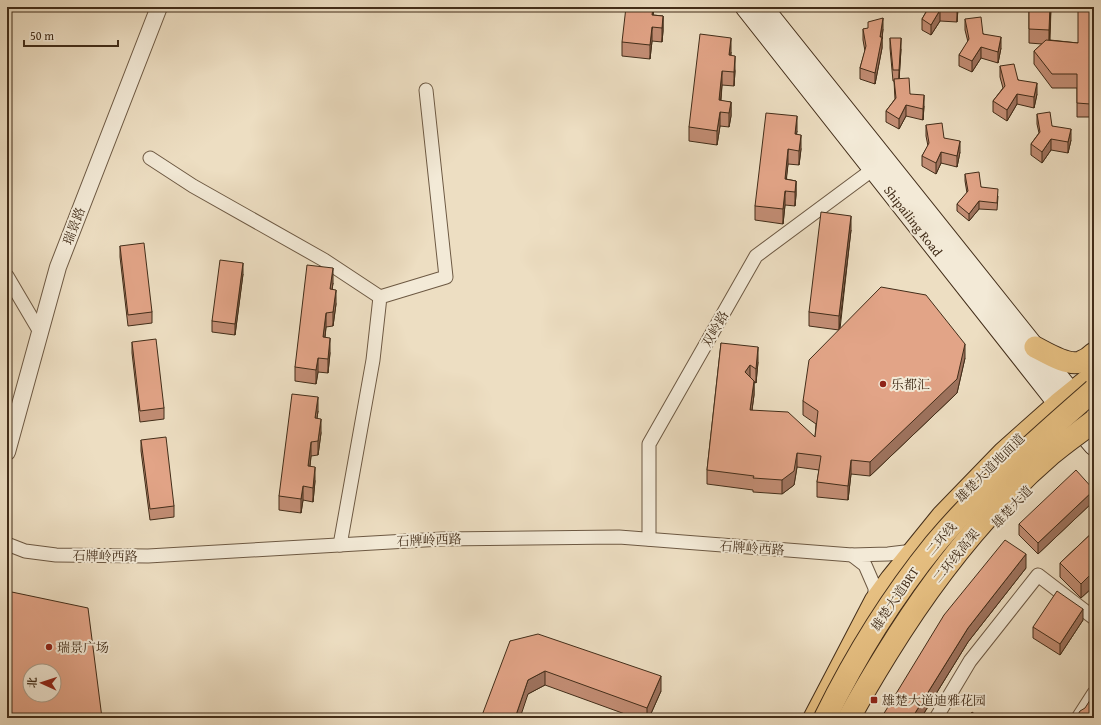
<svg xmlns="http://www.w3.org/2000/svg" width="1101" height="725" font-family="'Gentium Book Plus','Noto Serif SC',serif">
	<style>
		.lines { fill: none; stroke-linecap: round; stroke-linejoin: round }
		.service-casing { stroke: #6d5943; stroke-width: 9 }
		.minor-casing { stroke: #6d5943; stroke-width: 15 }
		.tertiary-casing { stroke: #6d5943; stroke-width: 18 }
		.secondary-casing { stroke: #422d19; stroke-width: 21 }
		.primary-casing { stroke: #422d19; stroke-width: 23 }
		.service { stroke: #f3ead7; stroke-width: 7 }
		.minor { stroke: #f3ead7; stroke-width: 13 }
		.tertiary { stroke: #f3ead7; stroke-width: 16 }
		.secondary { stroke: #f3ead7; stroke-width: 19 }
		.primary { stroke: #e6bf81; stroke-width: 21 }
		.trunk-bridge-casing { stroke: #422d19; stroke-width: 24; stroke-linecap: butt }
		.trunk-bridge { stroke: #e6bf81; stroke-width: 22 }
		.wall { fill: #c28d74; stroke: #422d19 }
		.shaded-wall { fill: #9e735e; stroke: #422d19 }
		.building { fill: #e2a487; stroke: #422d19; fill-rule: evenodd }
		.poi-dot { fill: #8f2418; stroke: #f3ead7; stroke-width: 1.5 }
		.labels { text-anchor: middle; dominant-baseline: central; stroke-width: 4; stroke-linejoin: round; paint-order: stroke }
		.street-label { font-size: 13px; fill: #422d19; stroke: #f3ead7 }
		.poi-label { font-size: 13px; fill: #422d19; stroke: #f3ead7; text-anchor: start }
	</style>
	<rect width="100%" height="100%" fill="#eddec2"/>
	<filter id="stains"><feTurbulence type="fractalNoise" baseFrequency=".005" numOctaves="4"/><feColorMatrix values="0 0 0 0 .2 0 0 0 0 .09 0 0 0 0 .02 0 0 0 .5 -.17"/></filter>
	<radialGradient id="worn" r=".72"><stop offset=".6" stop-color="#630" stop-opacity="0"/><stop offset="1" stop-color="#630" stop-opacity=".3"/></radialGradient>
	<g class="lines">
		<g class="service-casing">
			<path id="service" d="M 858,681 L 876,648 L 931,567"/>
		</g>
		<g class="minor-casing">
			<g id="minor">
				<path d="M 150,158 L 193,186 L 324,260 L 380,297"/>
				<path d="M 7,276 L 40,332"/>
				<path d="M 649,539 L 649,444 L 756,256 L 872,170"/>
				<path d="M 7,544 L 25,551 L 56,555 L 148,556 L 442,539 L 619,537 L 852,555"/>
				<path d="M 340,545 L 373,360 L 380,297 L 446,277 L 426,90"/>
				<path d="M 875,601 L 875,588 L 865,565 L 852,555 L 888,554 L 913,551"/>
				<path d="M 936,718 L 970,661 L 1038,575 L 1094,618"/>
				<path d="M 1078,718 L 1094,693"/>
			</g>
		</g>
		<g class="tertiary-casing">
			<path id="tertiary" d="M 7,452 L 58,267 L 159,7"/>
		</g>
		<g class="secondary-casing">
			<g id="secondary">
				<path d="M 745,7 L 1058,404 L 1094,446"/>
				<path d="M 763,7 L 1094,421"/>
			</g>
		</g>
		<g class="primary-casing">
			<g id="primary">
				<path d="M 1035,347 C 1047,353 1067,366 1080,362 C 1086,360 1090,357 1094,353"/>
				<path d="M 814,718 L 875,601 L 891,579 L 942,516 L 1004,452 L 1058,404 L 1094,375"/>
			</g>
		</g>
		<use href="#service" class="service"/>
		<use href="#minor" class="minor"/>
		<use href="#tertiary" class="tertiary"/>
		<use href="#secondary" class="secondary"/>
		<use href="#primary" class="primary"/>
		<g class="trunk-bridge-casing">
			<g id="trunk-bridge">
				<path d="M 825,718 C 855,657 892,597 935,544 C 983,487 1038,439 1094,390"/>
				<path d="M 849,718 C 861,696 874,674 887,653 C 932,580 986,510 1051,454 C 1065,442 1080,432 1094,421"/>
			</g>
		</g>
		<use href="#trunk-bridge" class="trunk-bridge"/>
	</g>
	<g class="wall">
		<path d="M 929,7 L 958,7 L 957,22 L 940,21 L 931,35 L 922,30 L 922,19 Z"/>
		<path d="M 1029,7 L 1051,7 L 1050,40 L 1078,43 L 1094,7 L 1094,112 L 1090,112 L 1090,117 L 1077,117 L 1077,88 L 1052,88 L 1034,64 L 1034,51 L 1042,44 L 1029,43 Z"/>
		<path d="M 653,15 L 663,16 L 663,31 L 662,42 L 652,41 L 650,59 L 622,56 L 622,42 Z"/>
		<path d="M 965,19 L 1001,48 L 998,63 L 981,58 L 972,72 L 959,66 L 959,55 L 968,42 L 965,30 Z"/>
		<path d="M 863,29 L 883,29 L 882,37 L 882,48 L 875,84 L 860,79 L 860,68 L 865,51 L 863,40 Z"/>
		<path d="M 890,38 L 901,49 L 899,79 L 910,94 L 924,106 L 923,120 L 906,116 L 899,129 L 886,122 L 886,111 L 895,99 L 894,81 L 893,81 L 890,48 Z"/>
		<path d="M 731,52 L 731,56 L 735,71 L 734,86 L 722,85 L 721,101 L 731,102 L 731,116 L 729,127 L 720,126 L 717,145 L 689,141 L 689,127 Z"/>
		<path d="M 1000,66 L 1037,94 L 1034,108 L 1017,104 L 1007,121 L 993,112 L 993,101 L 1003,88 L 1000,77 Z"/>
		<path d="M 1037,114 L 1052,126 L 1071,140 L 1068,153 L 1051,150 L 1042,163 L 1031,155 L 1031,144 L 1039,133 L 1037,124 Z"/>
		<path d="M 926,125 L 944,138 L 960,152 L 957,167 L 941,163 L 936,174 L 922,166 L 922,156 L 928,146 L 926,136 Z"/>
		<path d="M 797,131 L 796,135 L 801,149 L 799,165 L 788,164 L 786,179 L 796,181 L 796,195 L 795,206 L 785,205 L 783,224 L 755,220 L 755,206 Z"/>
		<path d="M 965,174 L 981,187 L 998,196 L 997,210 L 979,209 L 969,221 L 957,211 L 957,204 L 967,193 L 965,181 Z"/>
		<path d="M 851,230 L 840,329 L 965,358 L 957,393 L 870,476 L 851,474 L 848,500 L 817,497 L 817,482 L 819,470 L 797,467 L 794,485 L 782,494 L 753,492 L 753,490 L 707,484 L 707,470 L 721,343 L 758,362 L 756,383 L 754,382 L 754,395 L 752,410 L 815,437 L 816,424 L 803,415 L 803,401 L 839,330 L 809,326 L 809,312 Z"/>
		<path d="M 120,246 L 152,312 L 152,323 L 128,326 L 120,257 Z"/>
		<path d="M 243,274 L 235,335 L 212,332 L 212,321 Z"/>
		<path d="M 333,283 L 332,290 L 336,304 L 333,326 L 326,327 L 325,338 L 330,353 L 328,373 L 318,372 L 316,384 L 295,381 L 295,367 Z"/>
		<path d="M 132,342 L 164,408 L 164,419 L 140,422 L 132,353 Z"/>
		<path d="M 318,411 L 317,418 L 321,433 L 318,455 L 311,456 L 310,467 L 315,481 L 313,502 L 303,500 L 301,513 L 279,510 L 279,496 Z"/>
		<path d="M 141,440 L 174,506 L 174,517 L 150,520 L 141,451 Z"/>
		<path d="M 1094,490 L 1094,501 L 1038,554 L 1019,535 L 1019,524 Z"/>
		<path d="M 1094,531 L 1094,586 L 1081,598 L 1060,577 L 1060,563 Z"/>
		<path d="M 1026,568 L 968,642 L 921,718 L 883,718 L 883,715 Z"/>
		<path d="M 1083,620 L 1060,655 L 1033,638 L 1033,627 Z"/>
		<path d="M 510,641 L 661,691 L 649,718 L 636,718 L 545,685 L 528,694 Z"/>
	</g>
	<g class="shaded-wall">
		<path d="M 653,7 L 654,7 L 652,29 L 652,15 Z"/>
		<path d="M 957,7 L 958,7 L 958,9 L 957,22 Z"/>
		<path d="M 1050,7 L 1051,7 L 1049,44 L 1049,30 Z"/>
		<path d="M 940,10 L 940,21 L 931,35 L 931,25 Z"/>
		<path d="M 663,16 L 663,31 L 662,42 L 662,28 Z"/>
		<path d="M 883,18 L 883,29 L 882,39 L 882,37 L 882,48 L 875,84 L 875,73 Z"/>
		<path d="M 652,27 L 652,41 L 650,59 L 650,45 Z"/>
		<path d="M 1001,37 L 1001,48 L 998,63 L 998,52 Z"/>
		<path d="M 731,38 L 731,52 L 729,70 L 729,55 Z"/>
		<path d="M 901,38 L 901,49 L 899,81 L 899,70 Z"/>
		<path d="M 981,47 L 981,58 L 972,72 L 972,61 Z"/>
		<path d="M 735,56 L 735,71 L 734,86 L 734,72 Z"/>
		<path d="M 722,71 L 722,85 L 719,115 L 719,100 Z"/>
		<path d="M 1037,83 L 1037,94 L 1034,108 L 1034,97 Z"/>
		<path d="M 1017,94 L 1017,104 L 1007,121 L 1007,110 Z"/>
		<path d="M 924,95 L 924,106 L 923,120 L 923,109 Z"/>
		<path d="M 731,102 L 731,116 L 729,127 L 729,113 Z"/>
		<path d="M 906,105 L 906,116 L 899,129 L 899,119 Z"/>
		<path d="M 720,112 L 720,126 L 717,145 L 717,131 Z"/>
		<path d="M 797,116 L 797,131 L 795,149 L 795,134 Z"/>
		<path d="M 1071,129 L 1071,140 L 1068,153 L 1068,142 Z"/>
		<path d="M 801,135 L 801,149 L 799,165 L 799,151 Z"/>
		<path d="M 1051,139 L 1051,150 L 1042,163 L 1042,152 Z"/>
		<path d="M 960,141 L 960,152 L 957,167 L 957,156 Z"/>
		<path d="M 788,149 L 788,164 L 785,193 L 785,179 Z"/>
		<path d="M 941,152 L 941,163 L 936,174 L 936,163 Z"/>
		<path d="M 796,181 L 796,195 L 795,206 L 795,192 Z"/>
		<path d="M 785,191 L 785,205 L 783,224 L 783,209 Z"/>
		<path d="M 979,201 L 979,209 L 969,221 L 969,214 Z"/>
		<path d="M 851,216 L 851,230 L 839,330 L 839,316 Z"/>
		<path d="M 243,263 L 243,274 L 235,335 L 235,324 Z"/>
		<path d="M 333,268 L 333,283 L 330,304 L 330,289 Z"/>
		<path d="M 336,290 L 336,304 L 333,326 L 333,312 Z"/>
		<path d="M 326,313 L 326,327 L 323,352 L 323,337 Z"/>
		<path d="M 330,338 L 330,353 L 328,373 L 328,359 Z"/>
		<path d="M 965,344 L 965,358 L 957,393 L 870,476 L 870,462 Z"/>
		<path d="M 758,347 L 758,362 L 756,383 L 756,369 Z"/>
		<path d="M 318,358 L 318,372 L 316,384 L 316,370 Z"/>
		<path d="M 750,365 L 750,380 L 745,372 Z"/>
		<path d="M 754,381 L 754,395 L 750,424 L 750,410 Z"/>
		<path d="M 318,397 L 318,411 L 315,432 L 315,418 Z"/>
		<path d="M 321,419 L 321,433 L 318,455 L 318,441 Z"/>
		<path d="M 311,442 L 311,456 L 308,481 L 308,466 Z"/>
		<path d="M 797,453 L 797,467 L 794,485 L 782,494 L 782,480 Z"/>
		<path d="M 851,460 L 851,474 L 848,500 L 848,486 Z"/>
		<path d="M 315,467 L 315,481 L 313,502 L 313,488 Z"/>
		<path d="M 303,486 L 303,500 L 301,513 L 301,499 Z"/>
		<path d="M 1094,490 L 1094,501 L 1038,554 L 1038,543 Z"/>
		<path d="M 1026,554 L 1026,568 L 968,642 L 921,718 L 912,718 L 968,628 Z"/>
		<path d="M 1094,571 L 1094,586 L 1081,598 L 1081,584 Z"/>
		<path d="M 1083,609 L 1083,620 L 1060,655 L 1060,644 Z"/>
		<path d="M 545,671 L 545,685 L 528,694 L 520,718 L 515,718 L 528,680 Z"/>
		<path d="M 661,676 L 661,691 L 649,718 L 647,718 L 647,708 Z"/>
	</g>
	<g class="building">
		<path d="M 626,7 L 653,7 L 652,15 L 663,16 L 662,28 L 652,27 L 650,45 L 622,42 Z"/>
		<path d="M 929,7 L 957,7 L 957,11 L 940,10 L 931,25 L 922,19 Z"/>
		<path d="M 1029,7 L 1050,7 L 1049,30 L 1029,29 Z"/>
		<path d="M 1078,7 L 1094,7 L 1094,99 L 1090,98 L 1090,104 L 1077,103 L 1077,74 L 1052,74 L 1034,51 L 1046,40 L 1078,43 Z"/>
		<path d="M 981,17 L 983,34 L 1001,37 L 998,52 L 981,47 L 972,61 L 959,55 L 969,39 L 965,19 Z"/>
		<path d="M 883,18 L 880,37 L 882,37 L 875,73 L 860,68 L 866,46 L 863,29 L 868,28 L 868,22 Z"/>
		<path d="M 700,34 L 731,38 L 729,55 L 735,56 L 734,72 L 722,71 L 719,100 L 731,102 L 729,113 L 720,112 L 717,131 L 689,127 Z"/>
		<path d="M 890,38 L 901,38 L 899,70 L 893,70 Z"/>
		<path d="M 1014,64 L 1018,80 L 1037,83 L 1034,97 L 1017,94 L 1007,110 L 993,101 L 1005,86 L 1000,66 Z"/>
		<path d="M 909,78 L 910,94 L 924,95 L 923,109 L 906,105 L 899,119 L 886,111 L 896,98 L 894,79 Z"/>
		<path d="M 1050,112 L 1052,126 L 1071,129 L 1068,142 L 1051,139 L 1042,152 L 1031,144 L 1040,132 L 1037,114 Z"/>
		<path d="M 766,113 L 797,116 L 795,134 L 801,135 L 799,151 L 788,149 L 785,179 L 796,181 L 795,192 L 785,191 L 783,209 L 755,206 Z"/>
		<path d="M 942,123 L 944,138 L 960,141 L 957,156 L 941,152 L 936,163 L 922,156 L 929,143 L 926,125 Z"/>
		<path d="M 979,172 L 981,187 L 998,189 L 997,203 L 979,201 L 969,214 L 957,204 L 968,191 L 965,174 Z"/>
		<path d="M 821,212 L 851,216 L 839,316 L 809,312 Z"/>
		<path d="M 144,243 L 152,312 L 128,315 L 120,246 Z"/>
		<path d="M 220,260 L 243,263 L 235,324 L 212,321 Z"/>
		<path d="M 307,265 L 333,268 L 330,289 L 336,290 L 333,312 L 326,313 L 323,337 L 330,338 L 328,359 L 318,358 L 316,370 L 295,367 Z"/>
		<path d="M 881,287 L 926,295 L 965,344 L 957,379 L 870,462 L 851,460 L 848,486 L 817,482 L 821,456 L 797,453 L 794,471 L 782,480 L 753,478 L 754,476 L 707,470 L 721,343 L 758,347 L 756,369 L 750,365 L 745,372 L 754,381 L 750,410 L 788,412 L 815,437 L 818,411 L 803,401 L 809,360 Z"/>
		<path d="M 156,339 L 164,408 L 140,411 L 132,342 Z"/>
		<path d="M 292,394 L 318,397 L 315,418 L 321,419 L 318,441 L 311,442 L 308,466 L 315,467 L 313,488 L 303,486 L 301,499 L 279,496 Z"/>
		<path d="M 166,437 L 174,506 L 150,509 L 141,440 Z"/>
		<path d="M 1076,470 L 1094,490 L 1038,543 L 1019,524 Z"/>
		<path d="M 1094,531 L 1094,571 L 1081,584 L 1060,563 Z"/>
		<path d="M 1005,540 L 1026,554 L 968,628 L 912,718 L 889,718 L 883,715 L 944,615 Z"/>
		<path d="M 7,591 L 88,608 L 102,718 L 7,718 ZM 30,671 L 54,671 L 54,695 L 30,695 Z"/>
		<path d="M 1057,591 L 1083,609 L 1060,644 L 1033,627 Z"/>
		<path d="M 538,634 L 661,676 L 647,708 L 545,671 L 528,680 L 515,718 L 481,718 L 510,641 Z"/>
		<path d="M 1094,694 L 1094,718 L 1076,718 L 1080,711 L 1085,708 Z"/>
		<path d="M 972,712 L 980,718 L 968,718 Z"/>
	</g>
	<g class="poi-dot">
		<circle cx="883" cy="384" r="4"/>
		<circle cx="49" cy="647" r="4"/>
		<rect x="870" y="696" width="8" height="8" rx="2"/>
	</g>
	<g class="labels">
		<g class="street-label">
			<text transform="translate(913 221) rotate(52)">Shipailing Road</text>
			<text transform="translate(74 226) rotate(-69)">瑞景路</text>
			<text transform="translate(715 329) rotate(-60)">双岭路</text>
			<text transform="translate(990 468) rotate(-45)">雄楚大道地面道</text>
			<text transform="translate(1012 507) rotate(-47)">雄楚大道</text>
			<text transform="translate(941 539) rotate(-50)">二环线</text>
			<text transform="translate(429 540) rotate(-2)">石牌岭西路</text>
			<text transform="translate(752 548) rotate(4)">石牌岭西路</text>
			<text transform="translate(105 556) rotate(1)">石牌岭西路</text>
			<text transform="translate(956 556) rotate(-51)">二环线高架</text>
			<text transform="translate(895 599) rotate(-56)">雄楚大道BRT</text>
		</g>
		<g class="poi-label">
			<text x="891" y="384">乐都汇</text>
			<text x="57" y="647">瑞景广场</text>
			<text x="882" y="700">雄楚大道迪雅花园</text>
		</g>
	</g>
	<rect width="1101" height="725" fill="none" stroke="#eddec2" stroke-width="24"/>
	<rect x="8" y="8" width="1085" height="709" fill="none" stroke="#422d19" stroke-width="2"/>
	<rect x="12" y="12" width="1077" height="701" fill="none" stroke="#422d19"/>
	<g transform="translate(42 683) rotate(273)"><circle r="19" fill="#f3ead7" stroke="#ac9e8b"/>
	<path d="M0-3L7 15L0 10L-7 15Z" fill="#8f2418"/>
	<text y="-6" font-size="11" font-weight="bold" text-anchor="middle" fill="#422d19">北</text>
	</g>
	<path d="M24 40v6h94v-6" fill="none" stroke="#422d19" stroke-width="2"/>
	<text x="30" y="40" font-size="12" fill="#422d19" stroke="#f3ead7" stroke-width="3" paint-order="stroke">50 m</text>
	<rect width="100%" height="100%" filter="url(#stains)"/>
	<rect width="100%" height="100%" fill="url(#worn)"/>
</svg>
